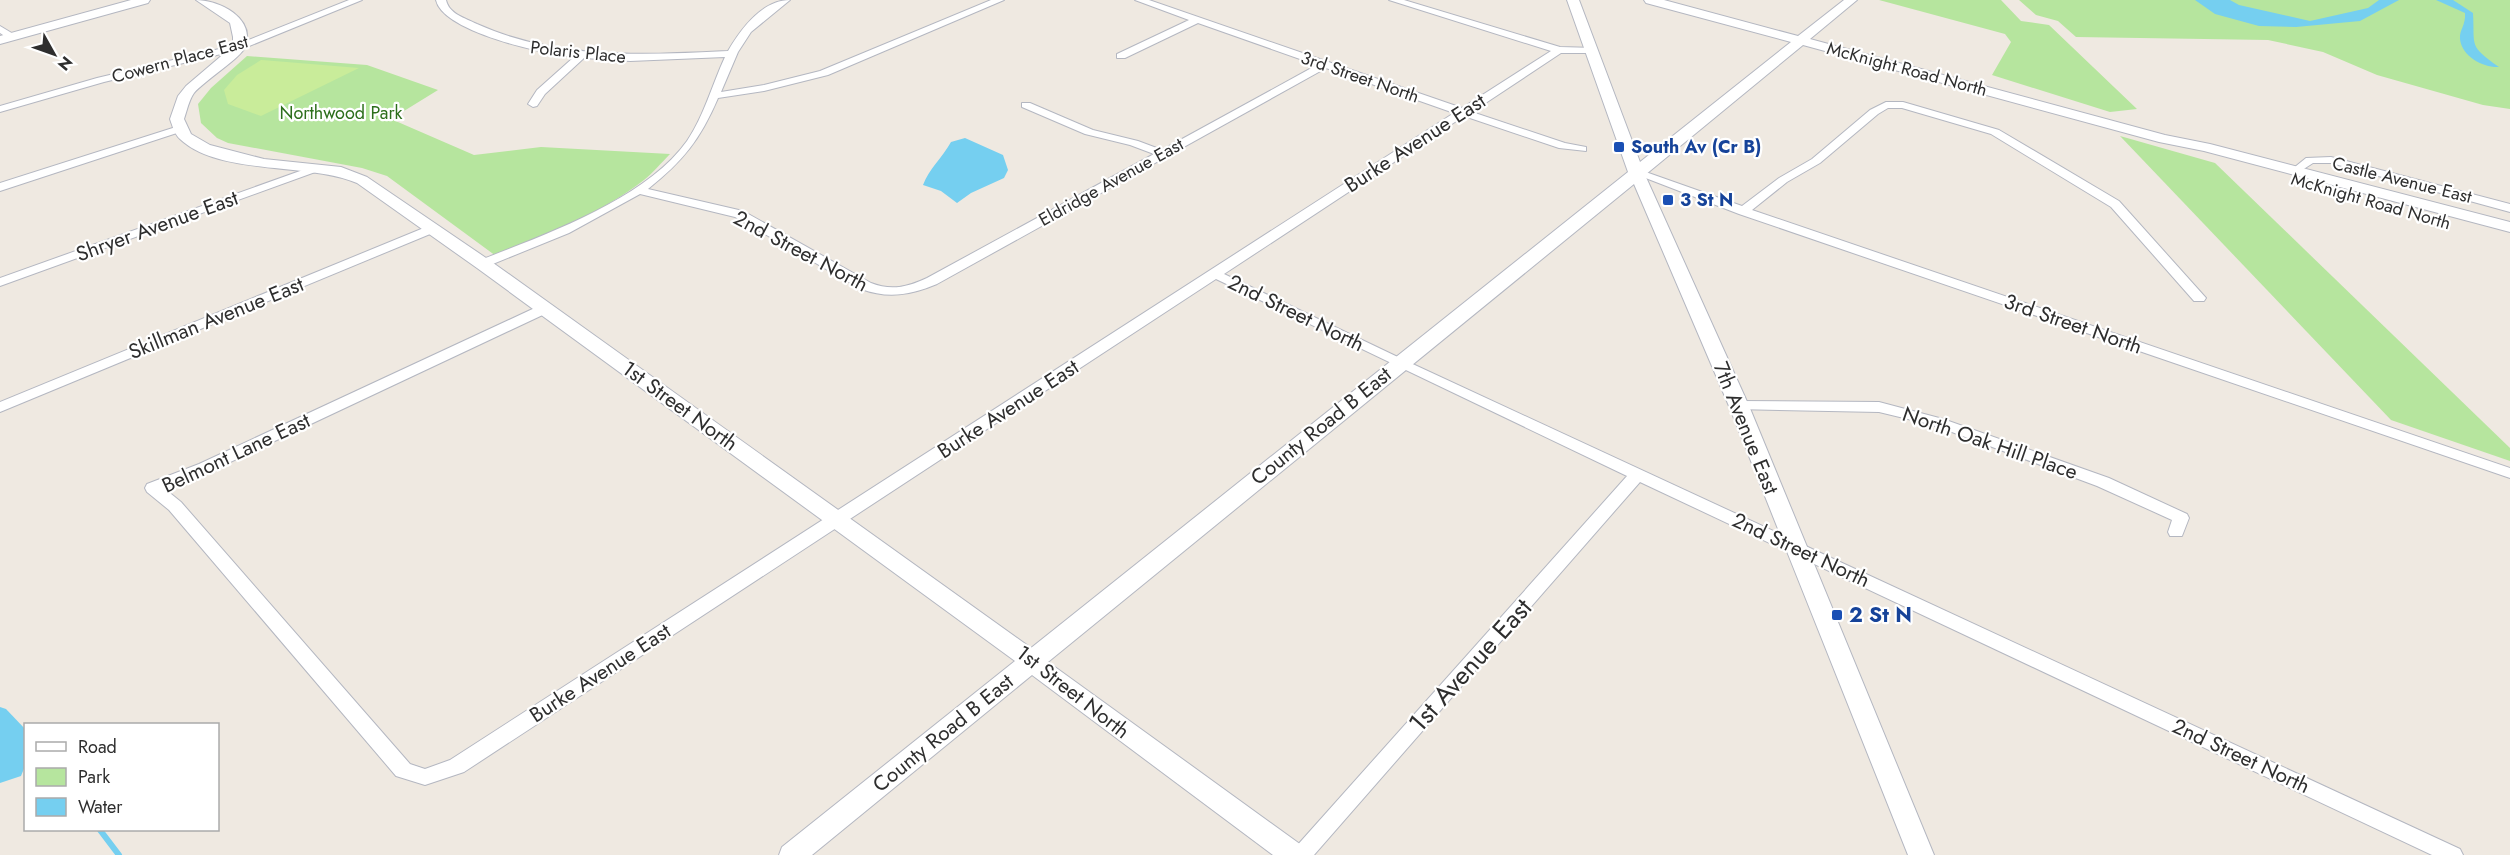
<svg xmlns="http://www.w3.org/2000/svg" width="2510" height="855" font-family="Jost,sans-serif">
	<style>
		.green { fill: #b6e59e }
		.pitch { fill: #c9ec9a }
		.water { fill: #75cff0 }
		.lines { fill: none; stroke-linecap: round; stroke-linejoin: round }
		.stream { stroke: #75cff0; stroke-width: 6 }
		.minor-casing { stroke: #b4b7c1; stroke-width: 2 }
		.tertiary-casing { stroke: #b4b7c1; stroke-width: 2 }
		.minor { fill: #fff; fill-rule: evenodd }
		.tertiary { fill: #fff; fill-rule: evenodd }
		.transit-dot { fill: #1a4fb4; stroke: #fff; stroke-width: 2 }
		.labels { text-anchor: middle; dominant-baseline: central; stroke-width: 4.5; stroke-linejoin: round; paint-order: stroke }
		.far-street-label { font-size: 18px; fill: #2e2e2e; stroke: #fff }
		.far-park-label { font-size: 18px; fill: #2c6e1b; stroke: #fff }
		.far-transit-label { font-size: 18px; font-weight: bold; fill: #164399; stroke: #fff; text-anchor: start }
		.street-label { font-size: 21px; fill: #2e2e2e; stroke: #fff }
		.transit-label { font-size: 21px; font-weight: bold; fill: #164399; stroke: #fff; text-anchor: start }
		.near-street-label { font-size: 26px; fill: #2e2e2e; stroke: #fff }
	</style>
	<rect width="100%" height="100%" fill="#efe9e1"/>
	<g class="green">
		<path d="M 1879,0 L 2001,0 L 2021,21 L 2049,25 L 2137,109 L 2110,112 L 1992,75 L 2011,42 L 2005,34 Z"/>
		<path d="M 2019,0 L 2510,0 L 2510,109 L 2483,105 L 2377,75 L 2323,52 L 2268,40 L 2076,37 L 2058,21 L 2036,15 Z"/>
		<path d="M 247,56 L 367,65 L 438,90 L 391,119 L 474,155 L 541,147 L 670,154 C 661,163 653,173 644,180 C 600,214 546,235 496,256 L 387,176 L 362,168 L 228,143 L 217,138 L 201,123 L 198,104 L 211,88 Z"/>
		<path d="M 2120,136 L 2215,163 L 2510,448 L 2510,461 L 2391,420 Z"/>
	</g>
	<path class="pitch" d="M 261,60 L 262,60 L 359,68 L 261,116 L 228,104 L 224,90 L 237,75 Z"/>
	<g class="water">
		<path d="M 2195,0 L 2230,0 L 2239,5 L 2310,21 L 2368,8 L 2379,0 L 2399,0 L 2360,21 L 2296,27 L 2259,26 L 2215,14 Z"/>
		<path d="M 2436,0 L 2453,0 L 2473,13 C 2475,47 2468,45 2499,67 C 2484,68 2462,57 2460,39 C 2459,30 2466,25 2465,13 Z"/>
		<path d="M 965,138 L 1003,155 L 1008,170 L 1004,178 L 971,193 L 957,203 L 941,191 L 923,185 C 929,169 942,158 951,142 Z"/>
		<path d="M 0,707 L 6,709 L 26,730 L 25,766 L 21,776 L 0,783 Z"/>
	</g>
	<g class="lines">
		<path class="stream" d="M 100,830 L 119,855"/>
		<g class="minor-casing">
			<g id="minor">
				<path d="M 349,0 L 362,0 L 242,49 L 104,82 L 0,112 L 0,106 L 97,78 L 236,45 Z"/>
				<path d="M 436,0 L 446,0 C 449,14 465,18 477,24 C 557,60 642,55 728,51 C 741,29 762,0 790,0 L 751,32 L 738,52 L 721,92 L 764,85 L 820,71 L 991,0 L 1004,0 L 828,75 L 764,91 L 718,98 C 700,140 683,161 648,189 L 743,211 L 871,283 C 891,291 908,287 927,278 L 1154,154 L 1130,145 L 1085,134 L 1022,107 L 1022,103 L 1030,103 L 1093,130 L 1138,141 L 1162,150 L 1317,65 L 1198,23 L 1125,58 L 1117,58 L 1117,54 L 1189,20 L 1135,0 L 1149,0 L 1462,108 L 1551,51 L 1389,0 L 1404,0 L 1560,47 L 1595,48 L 1595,52 L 1591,53 L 1561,53 L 1472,112 L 1565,143 L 1586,147 L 1586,151 L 1559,148 L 1464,116 L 1224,274 L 1404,360 L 2460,849 L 2463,855 L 2432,855 L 1640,482 L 1314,855 L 1291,855 L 1294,849 L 1627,476 L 1216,279 L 464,772 L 425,785 L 396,776 L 169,510 L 147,492 L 145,488 L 147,484 L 199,464 L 539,306 L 549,306 L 551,309 L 549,312 L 209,472 L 165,489 L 181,502 L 410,764 L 425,769 L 450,760 L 1454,113 L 1326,68 L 937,284 C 911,295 888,299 861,289 L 735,217 L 640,194 L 569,233 L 483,268 L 478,267 L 477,264 L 478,261 C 544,235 645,200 687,141 C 704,116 712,85 725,57 L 630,61 L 584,58 L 545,94 L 537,106 L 533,107 L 528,104 L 537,90 L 574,57 C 544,54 443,32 436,0 Z"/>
				<path d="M 0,26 L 15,35 L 15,39 L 9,39 L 0,33 Z"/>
				<path d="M 1903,102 L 1999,130 L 2119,201 L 2206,298 L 2204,301 L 2194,301 L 2111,207 L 1991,134 L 1902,108 L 1888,108 L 1878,114 L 1820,163 L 1787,182 L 1752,210 L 2510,468 L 2510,478 L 1739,214 L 1630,172 L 1636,169 L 1640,170 L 1742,206 L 1779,178 L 1812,159 L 1870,110 L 1886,102 Z"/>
				<path d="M 179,126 L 184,129 L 183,131 L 0,191 L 0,183 Z"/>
				<path d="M 2331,157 L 2510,204 L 2510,212 L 2331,163 L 2313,163 L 2296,174 L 2290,171 L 2306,158 Z"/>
				<path d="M 314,166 L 320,169 L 318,171 L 0,286 L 0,278 Z"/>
				<path d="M 431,225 L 435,226 L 437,229 L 435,232 L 0,412 L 0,402 Z"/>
				<path d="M 1739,401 L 1879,402 L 1943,419 L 2109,478 L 2187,514 L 2189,518 L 2182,536 L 2170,536 L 2168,532 L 2172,520 L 2097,486 L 1933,425 L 1879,412 L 1734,409 L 1732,406 Z"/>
			</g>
		</g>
		<g class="tertiary-casing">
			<g id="tertiary">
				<path d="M 131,0 L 150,0 L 148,3 L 0,44 L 0,36 Z"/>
				<path d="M 196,0 C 219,0 256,18 245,47 C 242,57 204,81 194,93 C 189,100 187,110 184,119 L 191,134 L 210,145 L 264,159 L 341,167 L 367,177 L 489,260 L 1031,648 L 1628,172 L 1567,0 L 1579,0 L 1640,162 L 1791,42 L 1646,3 L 1644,0 L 1664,0 L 1798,36 L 1844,0 L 1857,0 L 1810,39 L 2165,135 L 2210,144 L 2510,222 L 2510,232 L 2204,151 L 2159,142 L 1803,45 L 1645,175 L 1749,406 L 1934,855 L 1908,855 L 1729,406 L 1634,184 L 1048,662 L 1304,847 L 1307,855 L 1273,855 L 1032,675 L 812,855 L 779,855 L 782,847 L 1015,661 L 477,268 L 357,183 C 308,162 219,176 180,139 C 175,135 172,125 170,119 L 178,96 L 186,86 L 233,46 L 233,37 L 230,23 Z"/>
			</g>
		</g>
		<use href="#minor" class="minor"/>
		<use href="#tertiary" class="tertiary"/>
	</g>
	<g class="transit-dot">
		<rect x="1613" y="141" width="12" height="12" rx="3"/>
		<rect x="1662" y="194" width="12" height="12" rx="3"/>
		<rect x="1831" y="609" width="12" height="12" rx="3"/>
	</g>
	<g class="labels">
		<g class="far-street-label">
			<text transform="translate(578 52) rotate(6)">Polaris Place</text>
			<text transform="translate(180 59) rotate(-15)">Cowern Place East</text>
			<text transform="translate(1907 69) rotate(15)">McKnight Road North</text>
			<text transform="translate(1360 77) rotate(19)">3rd Street North</text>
			<text transform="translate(2402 180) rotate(14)">Castle Avenue East</text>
			<text transform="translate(1111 182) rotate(-29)">Eldridge Avenue East</text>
			<text transform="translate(2371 201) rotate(16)">McKnight Road North</text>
		</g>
		<g class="far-park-label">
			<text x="341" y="113">Northwood Park</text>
		</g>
		<g class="far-transit-label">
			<text x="1631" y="147">South Av (Cr B)</text>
			<text x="1680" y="200">3 St N</text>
		</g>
		<g class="street-label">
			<text transform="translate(1415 143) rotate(-33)">Burke Avenue East</text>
			<text transform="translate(157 226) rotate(-20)">Shryer Avenue East</text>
			<text transform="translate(801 251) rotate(28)">2nd Street North</text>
			<text transform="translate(1296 313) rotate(26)">2nd Street North</text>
			<text transform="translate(216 318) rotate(-22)">Skillman Avenue East</text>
			<text transform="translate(2073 324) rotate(19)">3rd Street North</text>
			<text transform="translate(680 406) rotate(36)">1st Street North</text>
			<text transform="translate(1008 409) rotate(-33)">Burke Avenue East</text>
			<text transform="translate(1321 426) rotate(-39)">County Road B East</text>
			<text transform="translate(1746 428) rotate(68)">7th Avenue East</text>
			<text transform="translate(1990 443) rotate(19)">North Oak Hill Place</text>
			<text transform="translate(236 453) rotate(-25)">Belmont Lane East</text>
			<text transform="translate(1801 550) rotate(25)">2nd Street North</text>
			<text transform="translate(600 673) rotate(-33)">Burke Avenue East</text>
			<text transform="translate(1073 692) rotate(38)">1st Street North</text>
			<text transform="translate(943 733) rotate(-39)">County Road B East</text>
			<text transform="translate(2241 756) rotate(25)">2nd Street North</text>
		</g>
		<g class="transit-label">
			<text x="1849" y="615">2 St N</text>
		</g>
		<g class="near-street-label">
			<text transform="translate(1470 665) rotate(-48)">1st Avenue East</text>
		</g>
	</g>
	<rect x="24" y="723" width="195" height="108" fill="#ffffff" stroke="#ababab" stroke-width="1.5"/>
	<rect x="36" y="742" width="30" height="9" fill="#ffffff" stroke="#ababab" stroke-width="1.5"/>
	<text x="78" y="753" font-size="18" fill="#2e2e2e">Road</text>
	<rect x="36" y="768" width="30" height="18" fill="#b6e59e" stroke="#ababab" stroke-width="1.5"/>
	<text x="78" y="783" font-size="18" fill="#2e2e2e">Park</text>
	<rect x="36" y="798" width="30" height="18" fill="#75cff0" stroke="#ababab" stroke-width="1.5"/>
	<text x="78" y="813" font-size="18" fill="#2e2e2e">Water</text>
	<g transform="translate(54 54) rotate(130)" stroke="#ffffff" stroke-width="4.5" paint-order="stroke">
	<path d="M0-4.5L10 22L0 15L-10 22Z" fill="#2e2e2e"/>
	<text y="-9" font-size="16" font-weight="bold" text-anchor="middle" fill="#2e2e2e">N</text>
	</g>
</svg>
